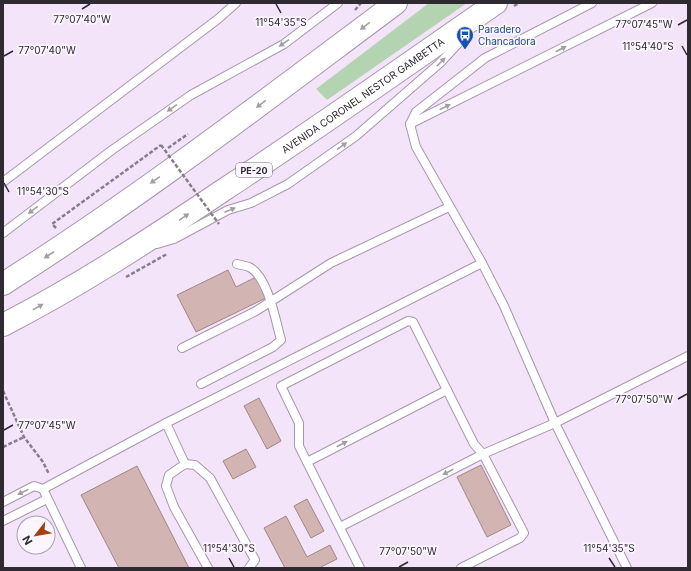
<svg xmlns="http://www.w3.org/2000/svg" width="691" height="571" font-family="Inter,sans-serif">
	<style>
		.green { fill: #b4d3b1 }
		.building { fill: #d2b4b2; stroke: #a18684 }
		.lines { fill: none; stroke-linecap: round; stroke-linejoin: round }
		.lane-casing { stroke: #a797ac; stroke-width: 10 }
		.highway-casing { stroke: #a797ac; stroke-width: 24 }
		.path { stroke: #887d8c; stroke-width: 2.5; stroke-dasharray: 4 2; stroke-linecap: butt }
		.lane { stroke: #fff; stroke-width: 8 }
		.highway { stroke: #fff; stroke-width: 22 }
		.path-bridge { stroke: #887d8c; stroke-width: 2.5; stroke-dasharray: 4 2; stroke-linecap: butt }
		.oneway { fill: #a19fa2 }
		.ticks { fill: none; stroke: #2f2931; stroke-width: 1.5 }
		.labels { text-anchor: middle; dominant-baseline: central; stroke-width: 3.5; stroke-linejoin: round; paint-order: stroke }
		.shield { fill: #fbf5fe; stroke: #6c666e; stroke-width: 1 }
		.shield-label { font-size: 9px; font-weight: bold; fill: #2f2931 }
		.transit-label { font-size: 10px; fill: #164399; stroke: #fbf5fe; text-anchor: start }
		.street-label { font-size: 10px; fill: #2f2931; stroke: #fbf5fe }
		.ticks-label { font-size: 10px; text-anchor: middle; fill: #2f2931; stroke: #fbf5fe; stroke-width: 3.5; stroke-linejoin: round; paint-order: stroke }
	</style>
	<rect width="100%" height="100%" fill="#f4e4fa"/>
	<path class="green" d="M 429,3 L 467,3 L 327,100 L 316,89 Z"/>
	<g class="building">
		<path d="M 228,270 L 236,287 L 256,277 L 266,298 L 196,332 L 177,295 Z"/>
		<path d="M 259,398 L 281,441 L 267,449 L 244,406 Z"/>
		<path d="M 246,449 L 256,467 L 233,479 L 223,461 Z"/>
		<path d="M 481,465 L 511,525 L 487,537 L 457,477 Z"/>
		<path d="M 137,466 L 189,568 L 119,568 L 81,495 Z"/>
		<path d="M 307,499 L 324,531 L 311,538 L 294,506 Z"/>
		<path d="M 286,516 L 307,557 L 330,545 L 337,559 L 319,568 L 285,568 L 264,528 Z"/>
	</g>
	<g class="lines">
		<g class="lane-casing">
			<g id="lane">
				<path d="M 592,3 L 485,58 L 416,112 L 410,124 L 416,147 L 482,263 L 504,306 L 555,423 L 627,568"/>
				<path d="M 410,124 L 652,3"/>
				<path d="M 3,182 L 218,19 L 236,3"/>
				<path d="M 3,233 L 112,150 L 191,95 L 284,44 L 338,3"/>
				<path d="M 157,244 L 174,239 L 228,210 L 251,203 L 288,184 L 356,136 L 440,63 L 467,34"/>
				<path d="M 182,348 L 256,311 L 331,263 L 449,207"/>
				<path d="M 201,384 L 273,347 L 281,340 C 276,322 268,276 249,267 C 246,266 241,265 237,264"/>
				<path d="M 166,423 L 185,464"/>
				<path d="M 307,462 L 447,390"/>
				<path d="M 43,489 L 166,423 L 482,263"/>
				<path d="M 3,502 L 34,486 L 43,489 L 81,568"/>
				<path d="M 3,521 L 47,499"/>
				<path d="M 340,527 L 483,454 L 555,423 L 688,356"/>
				<path d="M 208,568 L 174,507 L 166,486 L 169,475 L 185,464 L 195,465 L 210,478 L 255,560 L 249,568"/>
				<path d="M 360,568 L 299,446 L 299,423 L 281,386 L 408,321 L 413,322 L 474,444 L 483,454 L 524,533 L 520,538 L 461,568"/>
			</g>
		</g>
		<g class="highway-casing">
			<g id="highway">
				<path d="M 3,284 C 139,198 267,99 396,3"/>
				<path id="s1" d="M 3,325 C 79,286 151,239 222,191 C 315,130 405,66 496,3"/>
			</g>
		</g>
		<g class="path">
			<path d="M 514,6 L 519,3"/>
			<path d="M 355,10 L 361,3"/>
			<path d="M 168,148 L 188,134"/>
			<path d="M 56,228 L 52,224 L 161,145"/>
			<path d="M 126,277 L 167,254"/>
			<path d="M 3,391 L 24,437 L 43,462 L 49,474"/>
			<path d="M 3,447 L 24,437"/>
		</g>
		<use href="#lane" class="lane"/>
		<use href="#highway" class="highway"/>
		<path class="path-bridge" d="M 161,145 L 219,224"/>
	</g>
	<defs><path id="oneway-solid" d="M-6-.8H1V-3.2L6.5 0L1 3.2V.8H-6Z"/></defs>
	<g class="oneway">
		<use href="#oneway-solid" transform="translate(365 26) rotate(143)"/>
		<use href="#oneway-solid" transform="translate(284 43) rotate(146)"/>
		<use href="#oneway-solid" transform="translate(561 49) rotate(-27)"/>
		<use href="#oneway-solid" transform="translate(441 62) rotate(-45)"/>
		<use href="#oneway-solid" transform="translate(261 104) rotate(143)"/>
		<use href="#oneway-solid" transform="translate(445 107) rotate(-27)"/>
		<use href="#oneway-solid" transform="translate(172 108) rotate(145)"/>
		<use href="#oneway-solid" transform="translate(342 146) rotate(-35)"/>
		<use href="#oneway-solid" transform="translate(155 180) rotate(145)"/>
		<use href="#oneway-solid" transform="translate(33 210) rotate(143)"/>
		<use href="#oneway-solid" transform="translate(230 210) rotate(-22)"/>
		<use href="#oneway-solid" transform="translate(184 217) rotate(-34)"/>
		<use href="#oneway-solid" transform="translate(49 255) rotate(147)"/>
		<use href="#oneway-solid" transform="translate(38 307) rotate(-29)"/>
		<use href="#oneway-solid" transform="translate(342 444) rotate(-27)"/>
		<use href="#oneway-solid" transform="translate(448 472) rotate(153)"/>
		<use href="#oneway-solid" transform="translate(23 492) rotate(154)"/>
	</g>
	<path class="ticks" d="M 276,4 L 281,13M 82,9 L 90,4M 678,25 L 687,20M 682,46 L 687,55M 4,56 L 13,51M 4,183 L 9,192M 678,399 L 687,394M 4,430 L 13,425M 229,558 L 234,567M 609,558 L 615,567M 399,567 L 408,562"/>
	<defs>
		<g id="bus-pin" transform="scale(0.9)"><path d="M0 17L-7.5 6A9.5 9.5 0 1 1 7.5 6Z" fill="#1a4fb4" stroke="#fbf5fe"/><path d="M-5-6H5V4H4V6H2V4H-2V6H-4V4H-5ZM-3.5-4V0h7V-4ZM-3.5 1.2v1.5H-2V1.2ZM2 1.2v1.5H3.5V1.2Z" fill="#fff"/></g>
	</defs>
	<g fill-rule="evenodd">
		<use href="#bus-pin" x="465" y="35"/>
	</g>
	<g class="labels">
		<rect class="shield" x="236" y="163" width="36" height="14" rx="3"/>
		<g class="shield-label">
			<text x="254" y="170">PE-20</text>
		</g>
		<g class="transit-label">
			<text x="478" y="29">Paradero<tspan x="478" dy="12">Chancadora</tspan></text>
		</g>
		<g class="street-label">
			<text stroke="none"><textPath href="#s1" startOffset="427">AVENIDA CORONEL NESTOR GAMBETTA</textPath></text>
		</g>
	</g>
	<g class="ticks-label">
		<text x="82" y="23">77°07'40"W</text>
		<text x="281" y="26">11°54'35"S</text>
		<text x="644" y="28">77°07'45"W</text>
		<text x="648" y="50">11°54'40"S</text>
		<text x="47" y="54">77°07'40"W</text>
		<text x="43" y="195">11°54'30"S</text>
		<text x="644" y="403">77°07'50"W</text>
		<text x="47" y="429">77°07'45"W</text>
		<text x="229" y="552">11°54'30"S</text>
		<text x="609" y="552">11°54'35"S</text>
		<text x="408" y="555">77°07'50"W</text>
	</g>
	<rect width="691" height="571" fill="none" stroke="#2f2931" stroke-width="8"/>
	<g transform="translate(36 535) rotate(239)"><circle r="19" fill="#fbf5fe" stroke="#a9a3ac"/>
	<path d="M0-3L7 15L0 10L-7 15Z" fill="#a4400c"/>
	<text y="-6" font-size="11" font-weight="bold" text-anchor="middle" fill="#2f2931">N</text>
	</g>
</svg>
